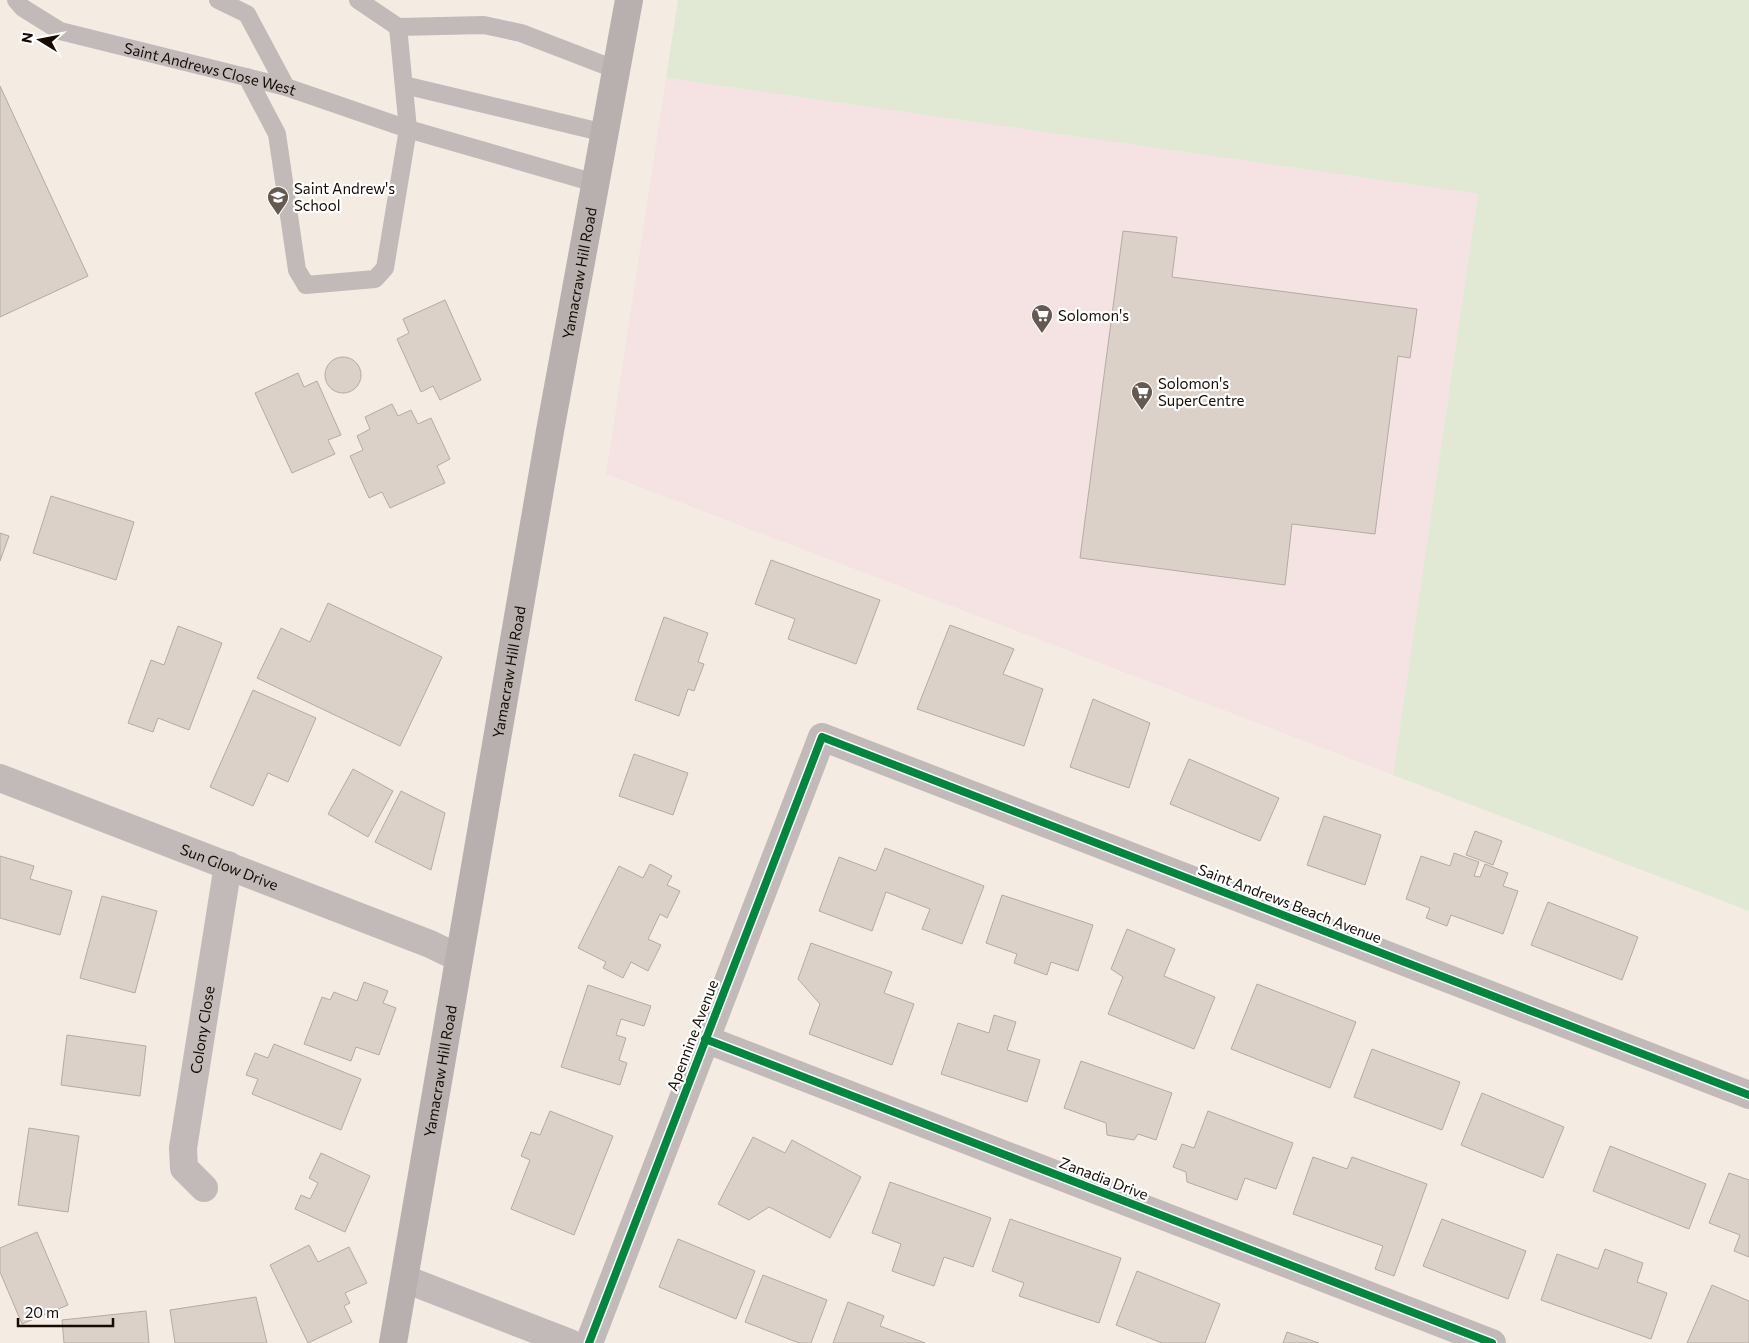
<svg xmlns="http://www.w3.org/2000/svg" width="1749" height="1343" font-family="Commissioner,sans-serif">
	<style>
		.commercial { fill: #f5e3e4 }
		.green { fill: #e1e9d5 }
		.building { fill: #dbd1c9; stroke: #b4aba3 }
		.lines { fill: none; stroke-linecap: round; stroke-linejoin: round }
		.lane { stroke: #c2b9b9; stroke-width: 18 }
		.street { stroke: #c2b9b9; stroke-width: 28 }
		.secondary { stroke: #b8b0af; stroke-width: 28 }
		.cycleway-casing { stroke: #fff; stroke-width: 11 }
		.cycleway { stroke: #00873e; stroke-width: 8 }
		.labels { text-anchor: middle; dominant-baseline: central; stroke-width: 4.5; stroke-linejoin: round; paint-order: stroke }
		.street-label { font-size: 15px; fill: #160c04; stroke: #fff }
		.poi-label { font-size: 15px; fill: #160c04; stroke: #fff; text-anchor: start }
	</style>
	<rect width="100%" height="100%" fill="#f4ebe2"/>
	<path class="commercial" d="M 666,78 L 1478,194 L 1393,775 L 606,474 Z"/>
	<path class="green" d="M 678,0 L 1749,0 L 1749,911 L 1393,775 L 1478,194 L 666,78 Z"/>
	<g class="building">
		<path d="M 0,86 L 88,276 L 0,317 Z"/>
		<path d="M 1123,231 L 1177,237 L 1172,277 L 1417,309 L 1410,358 L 1398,356 L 1375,534 L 1292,524 L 1285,585 L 1080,558 Z"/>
		<path d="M 445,300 L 481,380 L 440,400 L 433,386 L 421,392 L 397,339 L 409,333 L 403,319 Z"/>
		<circle cx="343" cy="375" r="18"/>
		<path d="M 298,373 L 304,387 L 317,381 L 341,435 L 328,440 L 335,454 L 292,473 L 255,393 Z"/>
		<path d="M 392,404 L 398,416 L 411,410 L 418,424 L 431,418 L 450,459 L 437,466 L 445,483 L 390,508 L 382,492 L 369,498 L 350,456 L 363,450 L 357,436 L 370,429 L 365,417 Z"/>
		<path d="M 51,496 L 134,522 L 116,580 L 33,553 Z"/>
		<path d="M 0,533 L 9,536 L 0,561 Z"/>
		<path d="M 771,560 L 880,600 L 856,664 L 788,639 L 795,619 L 755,604 Z"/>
		<path d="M 328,603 L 442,657 L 400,746 L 257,678 L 281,628 L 310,642 Z"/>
		<path d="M 664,617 L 708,633 L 698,662 L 704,664 L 694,691 L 688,689 L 679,716 L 635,700 Z"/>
		<path d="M 950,625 L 1014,649 L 1003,674 L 1043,689 L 1024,746 L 917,709 Z"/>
		<path d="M 178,626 L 222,643 L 189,730 L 158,718 L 153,732 L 128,723 L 151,660 L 164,665 Z"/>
		<path d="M 253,690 L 316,718 L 288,782 L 268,773 L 253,806 L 210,787 Z"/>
		<path d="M 1093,699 L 1150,723 L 1129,788 L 1070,767 Z"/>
		<path d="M 634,754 L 688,773 L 673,815 L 619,796 Z"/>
		<path d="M 1189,759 L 1279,798 L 1260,841 L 1170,804 Z"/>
		<path d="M 353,769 L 393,791 L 368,837 L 328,814 Z"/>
		<path d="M 401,791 L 445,813 L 431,870 L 375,842 Z"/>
		<path d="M 1324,816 L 1381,835 L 1365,885 L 1307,865 Z"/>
		<path d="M 1475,831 L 1502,841 L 1493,865 L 1466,855 Z"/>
		<path d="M 885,848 L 984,886 L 962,944 L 922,929 L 930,909 L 886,892 L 872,931 L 819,911 L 839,857 L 876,871 Z"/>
		<path d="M 1454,853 L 1479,862 L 1474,876 L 1480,877 L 1485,864 L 1508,873 L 1503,886 L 1518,891 L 1503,934 L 1451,915 L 1447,926 L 1426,918 L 1430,908 L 1406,899 L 1421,856 L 1450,866 Z"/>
		<path d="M 0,856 L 34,866 L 30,879 L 72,891 L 60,935 L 0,918 Z"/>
		<path d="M 650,864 L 672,876 L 667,885 L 680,891 L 667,918 L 660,914 L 648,939 L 661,945 L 648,971 L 631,962 L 623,978 L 603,968 L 606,962 L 578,948 L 619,866 L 643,878 Z"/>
		<path d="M 1002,895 L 1093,925 L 1078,971 L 1051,962 L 1047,975 L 1014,963 L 1017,954 L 986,943 Z"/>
		<path d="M 102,896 L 157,911 L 135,993 L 80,978 Z"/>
		<path d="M 1548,902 L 1638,937 L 1622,980 L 1531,945 Z"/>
		<path d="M 1127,929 L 1175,949 L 1164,976 L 1215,997 L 1194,1049 L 1108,1014 L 1123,977 L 1111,969 Z"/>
		<path d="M 811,943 L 892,972 L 884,993 L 914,1004 L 892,1065 L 809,1034 L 820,1004 L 798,979 Z"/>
		<path d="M 364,982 L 388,991 L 383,1003 L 396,1008 L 379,1055 L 356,1047 L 351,1061 L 304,1044 L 322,997 L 330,1000 L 334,992 L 357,1001 Z"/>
		<path d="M 1257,984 L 1356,1022 L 1330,1088 L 1231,1049 Z"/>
		<path d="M 588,985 L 651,1006 L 644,1026 L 621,1019 L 616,1035 L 626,1038 L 619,1060 L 627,1063 L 620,1085 L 561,1067 Z"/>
		<path d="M 994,1015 L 1016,1022 L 1007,1050 L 1040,1060 L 1027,1102 L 941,1074 L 958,1023 L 989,1033 Z"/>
		<path d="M 67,1035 L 146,1046 L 140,1096 L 61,1085 Z"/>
		<path d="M 274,1044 L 361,1079 L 341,1130 L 252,1094 L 258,1079 L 246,1075 L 255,1053 L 268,1058 Z"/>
		<path d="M 1372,1049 L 1460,1082 L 1442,1130 L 1354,1097 Z"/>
		<path d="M 1081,1061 L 1172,1093 L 1156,1140 L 1138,1134 L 1134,1140 L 1107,1135 L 1106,1123 L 1064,1108 Z"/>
		<path d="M 1482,1093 L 1564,1127 L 1543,1178 L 1461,1145 Z"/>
		<path d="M 550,1111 L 613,1136 L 574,1235 L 511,1209 L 530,1160 L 521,1156 L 531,1132 L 540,1135 Z"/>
		<path d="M 1208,1111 L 1293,1143 L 1276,1189 L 1245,1178 L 1237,1200 L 1187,1182 L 1186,1172 L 1173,1167 L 1182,1144 L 1194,1148 Z"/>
		<path d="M 29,1128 L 79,1136 L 68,1212 L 18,1205 Z"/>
		<path d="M 753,1137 L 785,1153 L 792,1140 L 861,1177 L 830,1238 L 769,1207 L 749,1220 L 718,1204 Z"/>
		<path d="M 1610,1146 L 1706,1184 L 1689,1229 L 1593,1191 Z"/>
		<path d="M 321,1153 L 370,1176 L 345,1232 L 295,1209 L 301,1195 L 310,1199 L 318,1183 L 309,1178 Z"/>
		<path d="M 1313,1157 L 1347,1169 L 1352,1157 L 1427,1184 L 1394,1276 L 1375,1269 L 1383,1246 L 1293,1214 Z"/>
		<path d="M 1729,1173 L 1749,1180 L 1749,1257 L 1734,1251 L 1740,1235 L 1709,1223 Z"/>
		<path d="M 890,1182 L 991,1218 L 973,1267 L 944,1257 L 934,1286 L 892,1271 L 901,1244 L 872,1233 Z"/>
		<path d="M 1010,1219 L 1121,1258 L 1099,1323 L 1019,1296 L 1024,1283 L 992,1271 Z"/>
		<path d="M 1442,1219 L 1526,1251 L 1508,1299 L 1423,1266 Z"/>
		<path d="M 37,1232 L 68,1305 L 22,1324 L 0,1272 L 0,1248 Z"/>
		<path d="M 678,1239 L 755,1271 L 736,1319 L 659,1287 Z"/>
		<path d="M 309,1245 L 318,1262 L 349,1247 L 367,1283 L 345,1293 L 350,1303 L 344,1306 L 352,1322 L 308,1343 L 270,1265 Z"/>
		<path d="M 1605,1249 L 1643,1263 L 1637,1282 L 1667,1293 L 1651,1339 L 1541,1300 L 1557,1254 L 1598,1269 Z"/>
		<path d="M 1137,1271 L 1220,1304 L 1205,1343 L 1162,1343 L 1116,1325 Z"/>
		<path d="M 763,1275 L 827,1300 L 811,1343 L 799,1343 L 745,1322 Z"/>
		<path d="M 1712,1285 L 1749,1301 L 1749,1343 L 1687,1343 Z"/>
		<path d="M 256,1297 L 267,1343 L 175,1343 L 170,1310 Z"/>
		<path d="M 848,1302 L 884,1316 L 880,1326 L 925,1343 L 833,1343 Z"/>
		<path d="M 146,1311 L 149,1343 L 64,1343 L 62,1320 Z"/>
		<path d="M 1287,1332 L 1319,1343 L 1283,1343 Z"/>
	</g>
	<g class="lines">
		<g class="lane">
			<path id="s1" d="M 16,0 L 23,8 L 60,31 L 286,87 L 408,129 L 595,183"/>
			<path d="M 218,0 L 247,14 L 286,87"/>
			<path d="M 358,0 L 398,27 L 484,25 L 521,33 L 617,70"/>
			<path d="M 247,77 L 277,134 L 297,270 L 306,285 L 375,279 L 385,268 L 408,129 L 398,27"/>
			<path d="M 404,85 L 605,133"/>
		</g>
		<g class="street">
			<path id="s2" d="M 0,778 L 430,944 L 459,958"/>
			<path d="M 705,1039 L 1492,1343"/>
			<path id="s3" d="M 204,1188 L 184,1168 L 183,1148 L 228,865"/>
			<path d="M 405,1279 L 570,1343"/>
			<path d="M 589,1343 L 822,737 L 1749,1095"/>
		</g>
		<path class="secondary" id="s4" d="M 393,1343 L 550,431 L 629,0"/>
		<g class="cycleway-casing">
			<g id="cycleway">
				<path d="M 705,1039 L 1492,1343"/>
				<path d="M 589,1343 L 822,737 L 1749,1095"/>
			</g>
		</g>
		<use href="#cycleway" class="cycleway"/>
	</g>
	<defs>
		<g id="school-pin" transform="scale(1.125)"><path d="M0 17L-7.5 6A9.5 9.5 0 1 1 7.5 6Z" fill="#645a52" stroke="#fff"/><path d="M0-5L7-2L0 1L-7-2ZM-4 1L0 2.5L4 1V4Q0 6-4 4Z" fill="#fff"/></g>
		<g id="supermarket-pin" transform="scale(1.125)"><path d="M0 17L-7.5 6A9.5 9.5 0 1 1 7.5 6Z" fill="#645a52" stroke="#fff"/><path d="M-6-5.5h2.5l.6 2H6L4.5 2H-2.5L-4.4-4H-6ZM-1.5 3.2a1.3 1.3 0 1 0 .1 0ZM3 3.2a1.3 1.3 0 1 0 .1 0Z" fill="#fff"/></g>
	</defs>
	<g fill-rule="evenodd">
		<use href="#school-pin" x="278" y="197"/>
		<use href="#supermarket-pin" x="1042" y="315"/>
		<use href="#supermarket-pin" x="1142" y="392"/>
	</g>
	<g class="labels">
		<g class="street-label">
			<text stroke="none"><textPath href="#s1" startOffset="209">Saint Andrews Close West</textPath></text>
			<text stroke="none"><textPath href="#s4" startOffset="1086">Yamacraw Hill Road</textPath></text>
			<text stroke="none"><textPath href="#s4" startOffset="681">Yamacraw Hill Road</textPath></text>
			<text stroke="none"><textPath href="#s2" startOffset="246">Sun Glow Drive</textPath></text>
			<text transform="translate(1290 903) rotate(21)">Saint Andrews Beach Avenue</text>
			<text stroke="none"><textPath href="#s3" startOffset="168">Colony Close</textPath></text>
			<text transform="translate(692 1035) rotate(-69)">Apennine Avenue</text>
			<text stroke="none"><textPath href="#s4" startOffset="276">Yamacraw Hill Road</textPath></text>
			<text transform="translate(1104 1178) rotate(21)">Zanadia Drive</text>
		</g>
		<g class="poi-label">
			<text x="294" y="188">Saint Andrew's<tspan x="294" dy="17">School</tspan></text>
			<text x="1058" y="315">Solomon's</text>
			<text x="1158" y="383">Solomon's<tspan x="1158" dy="17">SuperCentre</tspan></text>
		</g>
	</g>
	<g transform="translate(40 40) rotate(280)" stroke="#ffffff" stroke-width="4" paint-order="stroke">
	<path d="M0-4L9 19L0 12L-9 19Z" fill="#160c04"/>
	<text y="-8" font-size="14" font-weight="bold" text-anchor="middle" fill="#160c04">N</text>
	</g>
	<path d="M18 1318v8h95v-8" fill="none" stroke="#160c04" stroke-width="2.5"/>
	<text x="25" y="1318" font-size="15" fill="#160c04" stroke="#ffffff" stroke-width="4" paint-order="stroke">20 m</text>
</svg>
